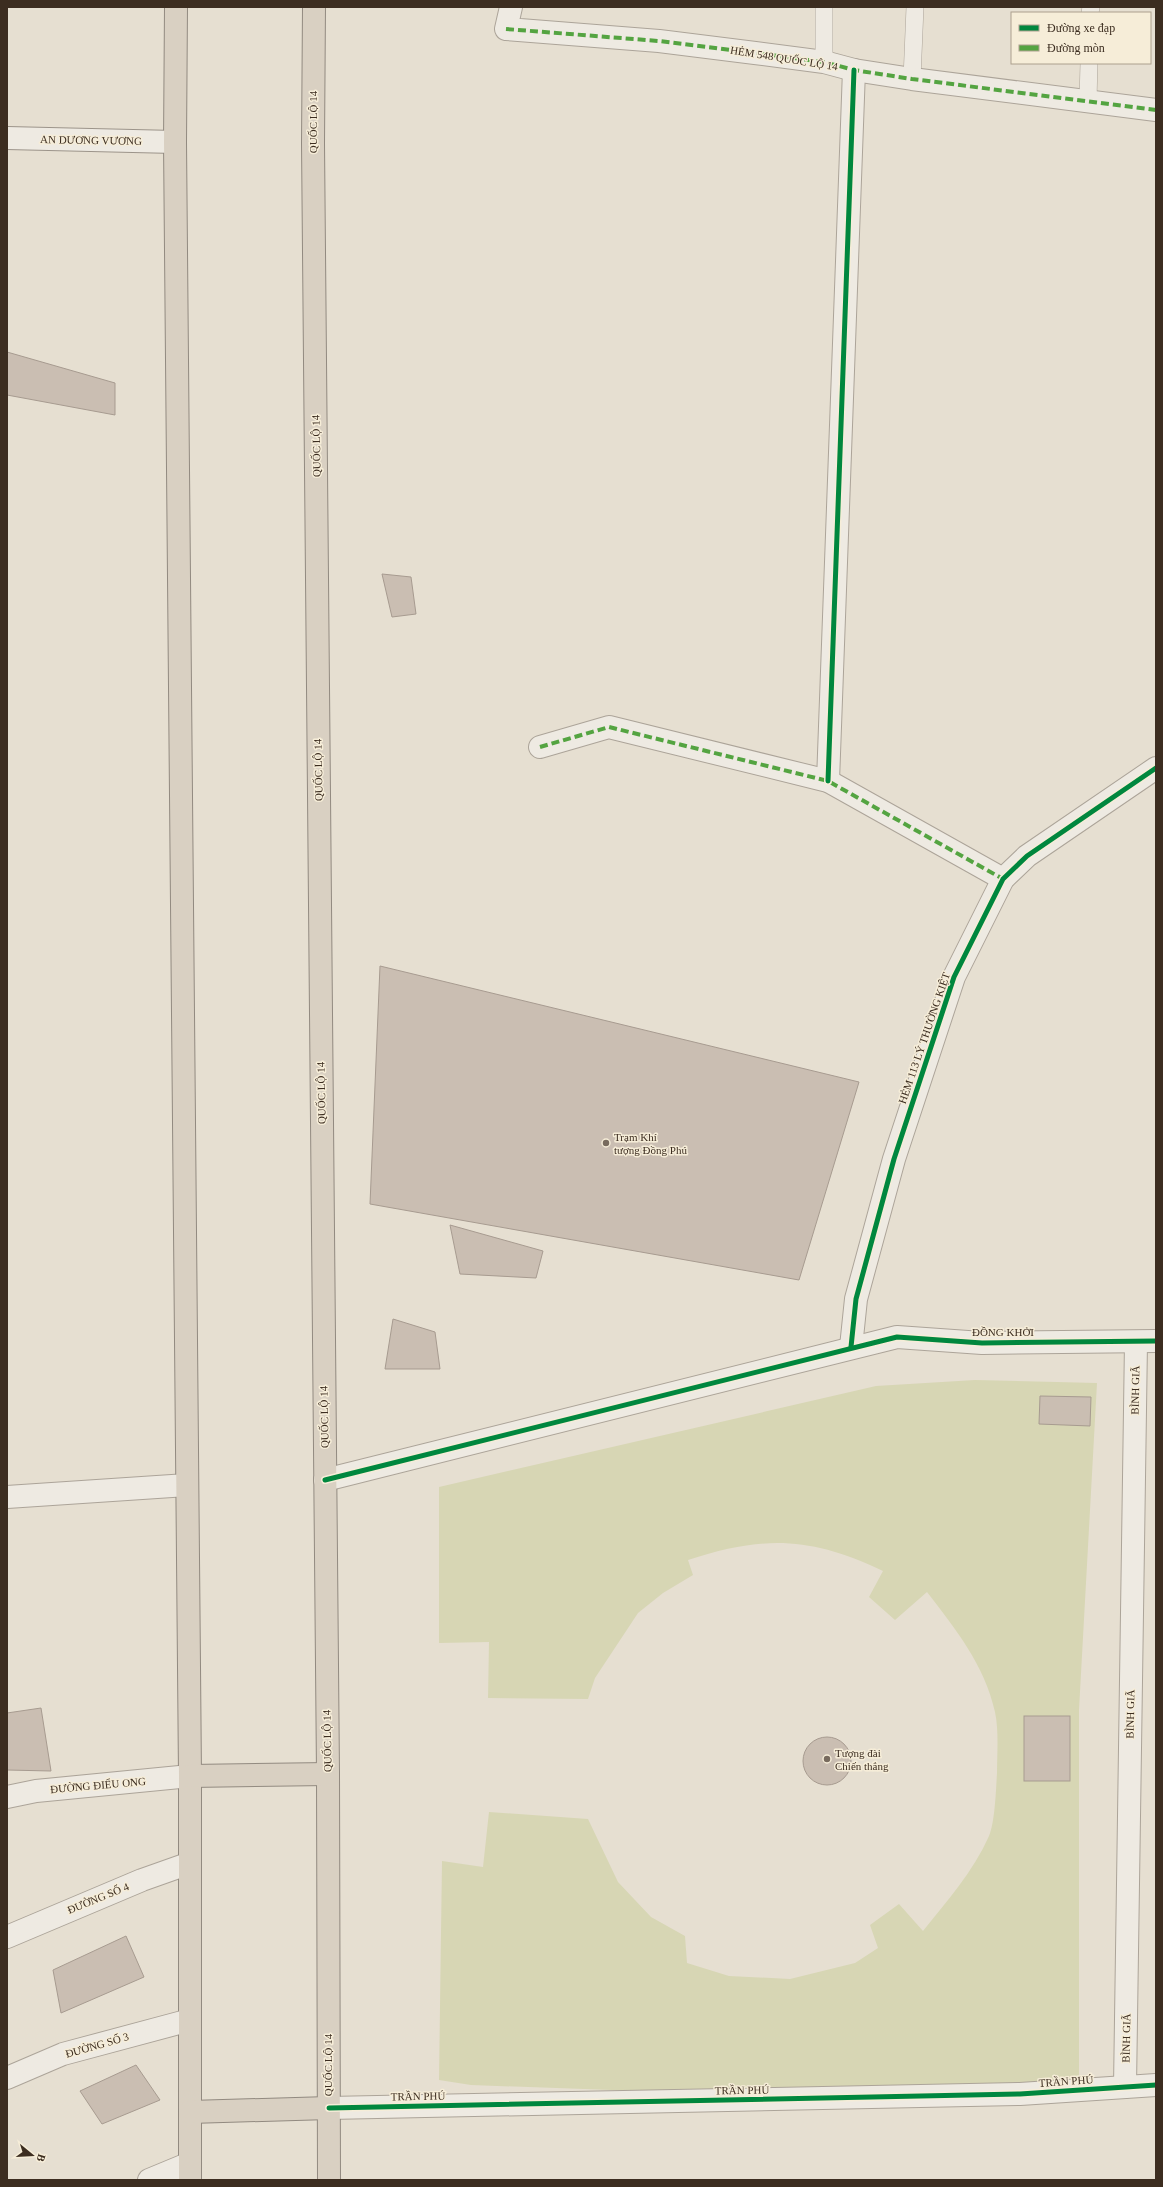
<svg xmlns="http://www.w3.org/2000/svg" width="1163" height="2187" font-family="'Times New Roman',serif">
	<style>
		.green { fill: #d7d6b4 }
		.building { fill: #cabeb2; stroke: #a79b90 }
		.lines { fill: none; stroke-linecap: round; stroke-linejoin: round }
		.lane-casing { stroke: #aca499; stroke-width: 18 }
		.street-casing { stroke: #aca499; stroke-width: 24 }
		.secondary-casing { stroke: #9c948a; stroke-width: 24 }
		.highway-casing { stroke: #928a80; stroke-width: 24 }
		.lane { stroke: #eeeae2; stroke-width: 17 }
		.street { stroke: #eeeae2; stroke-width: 22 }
		.secondary { stroke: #eeeae2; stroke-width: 22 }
		.highway { stroke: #d9d0c2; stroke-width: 22 }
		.quiet { stroke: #54a441; stroke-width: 4; stroke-dasharray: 8 4; stroke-linecap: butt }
		.cycleway-casing { stroke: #f6edd8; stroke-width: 8 }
		.cycleway { stroke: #00873e; stroke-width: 5 }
		.poi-dot { fill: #786b5e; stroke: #f6edd8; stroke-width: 1.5 }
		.labels { text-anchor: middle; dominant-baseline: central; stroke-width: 3; stroke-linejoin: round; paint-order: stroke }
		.street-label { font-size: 11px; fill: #3c2d20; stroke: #f6edd8 }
		.poi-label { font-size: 11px; fill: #3c2d20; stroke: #f6edd8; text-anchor: start }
	</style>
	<rect width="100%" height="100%" fill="#e6dfd1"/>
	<path class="green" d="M 975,1380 L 1097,1383 L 1079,1710 L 1079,2078 L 1035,2087 L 846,2105 L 612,2090 L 471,2085 L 439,2080 L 442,1861 L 483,1867 L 489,1812 L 588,1819 L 618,1882 L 651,1917 L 685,1936 L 687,1963 L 729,1976 L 790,1979 L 855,1963 L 878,1948 L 870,1925 L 899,1904 L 923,1931 C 947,1901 973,1872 989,1836 C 995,1822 996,1789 997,1773 C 997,1754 999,1731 995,1712 C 984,1664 956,1630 927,1592 L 895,1620 L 869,1597 L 883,1571 C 811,1537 764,1535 688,1560 L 693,1575 L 663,1593 L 638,1613 L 595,1678 L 588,1699 L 488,1698 L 489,1642 L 439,1643 L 439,1487 L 876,1386 Z"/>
	<g class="building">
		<path d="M 7,352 L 115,383 L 115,415 L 7,395 Z"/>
		<path d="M 382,574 L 411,577 L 416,614 L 392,617 Z"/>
		<path d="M 380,966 L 859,1082 L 799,1280 L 370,1204 Z"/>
		<path d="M 450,1225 L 543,1251 L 536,1278 L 460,1274 Z"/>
		<path d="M 393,1319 L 435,1332 L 440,1369 L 385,1369 Z"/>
		<path d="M 1040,1396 L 1091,1397 L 1090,1426 L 1039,1424 Z"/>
		<path d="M 41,1708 L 51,1771 L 7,1770 L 7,1713 Z"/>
		<rect x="1024" y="1716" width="46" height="65"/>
		<circle cx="827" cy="1761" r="24"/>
		<path d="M 126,1936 L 144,1977 L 61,2013 L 53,1970 Z"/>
		<path d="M 136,2065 L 160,2100 L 102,2124 L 80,2091 Z"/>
	</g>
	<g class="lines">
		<g class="lane-casing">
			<g id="lane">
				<path d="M 824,7 L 824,62"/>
				<path d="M 1090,13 L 1091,7"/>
				<path d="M 912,79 L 915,7"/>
				<path d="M 1088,100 L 1089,63"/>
			</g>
		</g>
		<g class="street-casing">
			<g id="street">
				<path d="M 511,7 L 506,29 L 659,41 L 755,53 L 824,62 L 854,70 L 912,79 L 1156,110"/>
				<path d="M 540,747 L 609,727 L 828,781 L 1003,879"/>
				<path d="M 828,781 L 854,70"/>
				<path d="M 851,1347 L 856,1299 L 894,1159 L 954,977 L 1003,879 L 1027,856 L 1156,768"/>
				<path d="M 325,1480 L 897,1337 L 982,1343 L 1156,1341"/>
				<path d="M 7,1497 L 187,1485"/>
				<path d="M 7,1797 L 36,1791 L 190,1776"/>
				<path d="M 7,1937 L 142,1880 L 190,1863"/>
				<path d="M 7,2078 L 63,2054 L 190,2020"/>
				<path d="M 1125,2087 L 1136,1342"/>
				<path d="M 329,2108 L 1020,2094 L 1156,2085"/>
				<path d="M 149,2180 L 190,2163"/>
			</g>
		</g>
		<g class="secondary-casing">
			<path id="secondary" d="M 7,138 L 175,142"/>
		</g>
		<g class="highway-casing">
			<g id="highway">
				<path d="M 176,7 L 175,142 L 190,1776 L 190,2180"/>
				<path d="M 314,7 L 313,143 L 328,1774 L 329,2180"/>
				<path d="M 190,1776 L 328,1774"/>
				<path d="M 190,2112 L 329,2108"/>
			</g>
		</g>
		<use href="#lane" class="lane"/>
		<use href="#street" class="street"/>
		<use href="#secondary" class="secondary"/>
		<use href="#highway" class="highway"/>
		<g class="quiet">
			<path d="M 506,29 L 659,41 L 755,53 L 824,62 L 854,70 L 912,79 L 1156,110"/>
			<path d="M 540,747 L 609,727 L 828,781 L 1003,879"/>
		</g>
		<g class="cycleway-casing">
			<g id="cycleway">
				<path d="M 828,781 L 854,70"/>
				<path d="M 851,1347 L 856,1299 L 894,1159 L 954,977 L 1003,879 L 1027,856 L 1156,768"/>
				<path d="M 325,1480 L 897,1337 L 982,1343 L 1156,1341"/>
				<path d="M 329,2108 L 1020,2094 L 1156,2085"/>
			</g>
		</g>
		<use href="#cycleway" class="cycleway"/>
	</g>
	<g class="poi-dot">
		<circle cx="606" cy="1143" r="4"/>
		<circle cx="827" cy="1759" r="4"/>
	</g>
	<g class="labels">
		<g class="street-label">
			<text transform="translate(784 58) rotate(9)">HẺM 548 QUỐC LỘ 14</text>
			<text transform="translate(313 122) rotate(-90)">QUỐC LỘ 14</text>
			<text transform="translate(91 140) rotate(1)">AN DƯƠNG VƯƠNG</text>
			<text transform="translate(316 446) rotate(-91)">QUỐC LỘ 14</text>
			<text transform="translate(318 770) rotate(-91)">QUỐC LỘ 14</text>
			<text transform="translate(924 1038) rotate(-71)">HẺM 113 LÝ THƯỜNG KIỆT</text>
			<text transform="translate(321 1093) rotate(-91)">QUỐC LỘ 14</text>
			<text x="1003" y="1332">ĐỒNG KHỞI</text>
			<text transform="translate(1135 1390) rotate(-89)">BÌNH GIÃ</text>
			<text transform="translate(324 1417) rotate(-91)">QUỐC LỘ 14</text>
			<text transform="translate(1130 1714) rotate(-89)">BÌNH GIÃ</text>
			<text transform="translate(327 1741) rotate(-91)">QUỐC LỘ 14</text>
			<text transform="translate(98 1785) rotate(-5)">ĐƯỜNG ĐIỂU ONG</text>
			<text transform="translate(98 1898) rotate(-22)">ĐƯỜNG SỐ 4</text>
			<text transform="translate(1126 2038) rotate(-89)">BÌNH GIÃ</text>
			<text transform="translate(97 2045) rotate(-16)">ĐƯỜNG SỐ 3</text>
			<text transform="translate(328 2065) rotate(-90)">QUỐC LỘ 14</text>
			<text transform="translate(1066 2081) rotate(-4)">TRẦN PHÚ</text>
			<text transform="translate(742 2090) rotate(-1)">TRẦN PHÚ</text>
			<text transform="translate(418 2096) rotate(-1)">TRẦN PHÚ</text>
		</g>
		<g class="poi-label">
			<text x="614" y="1137">Trạm Khí<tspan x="614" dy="13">tượng Đồng Phú</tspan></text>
			<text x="835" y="1753">Tượng đài<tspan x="835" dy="13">Chiến thắng</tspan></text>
		</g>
	</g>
	<rect width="1163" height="2187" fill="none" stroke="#3c2d20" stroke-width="16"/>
	<rect x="1011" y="12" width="140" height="52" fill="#f6edd8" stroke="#aca08e"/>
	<rect x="1019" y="25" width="20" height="6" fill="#00873e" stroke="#aca08e"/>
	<text x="1047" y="32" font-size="12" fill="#3c2d20">Đường xe đạp</text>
	<rect x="1019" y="45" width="20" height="6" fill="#54a441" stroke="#aca08e"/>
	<text x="1047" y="52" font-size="12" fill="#3c2d20">Đường mòn</text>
	<g transform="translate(32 2155) rotate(108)" stroke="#f6edd8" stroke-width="3" paint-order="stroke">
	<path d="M0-3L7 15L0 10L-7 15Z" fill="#3c2d20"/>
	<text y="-6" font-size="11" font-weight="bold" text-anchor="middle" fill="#3c2d20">B</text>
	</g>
</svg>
